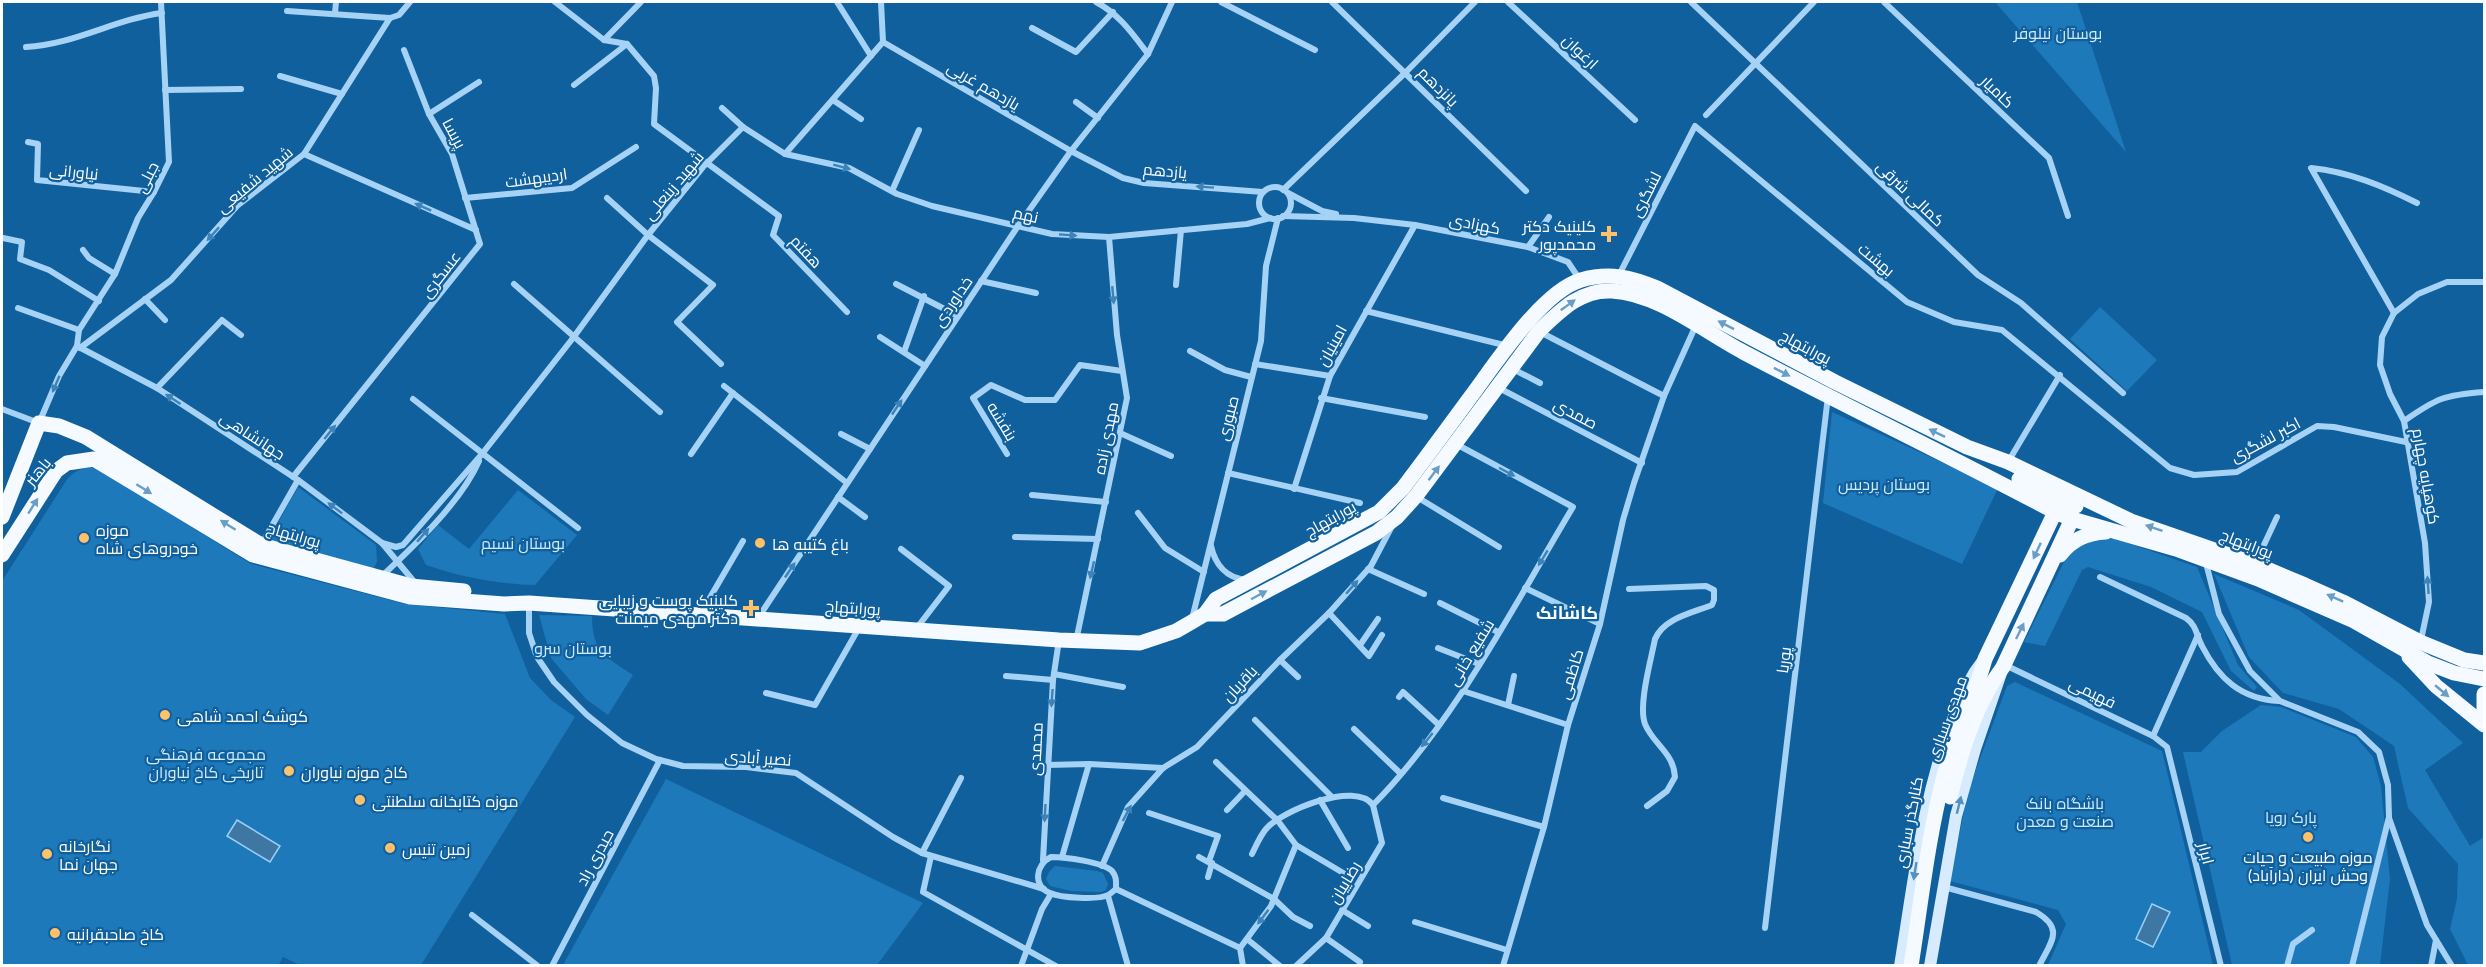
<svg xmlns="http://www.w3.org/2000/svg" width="2486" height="967" font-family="Lato,Cairo,sans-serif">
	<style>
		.green { fill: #1e79bb }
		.water { fill: #3f77a4; stroke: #97d1f9; stroke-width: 1.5 }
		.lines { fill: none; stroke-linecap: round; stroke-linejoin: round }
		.street { stroke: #a6d3f5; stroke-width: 6 }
		.secondary { stroke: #d6ecfe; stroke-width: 12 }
		.primary { stroke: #f4faff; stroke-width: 15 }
		.oneway { fill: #3d82b8 }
		.oneway2 { fill: #6b9ec5 }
		.oneway3 { fill: #5591c0 }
		.poi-dot { fill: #ffc16a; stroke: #10609e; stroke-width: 2 }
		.labels { text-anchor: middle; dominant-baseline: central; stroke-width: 4.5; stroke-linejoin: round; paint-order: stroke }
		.park-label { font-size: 16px; fill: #ceeafe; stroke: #10609e }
		.street-label { font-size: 16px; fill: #fff; stroke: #10609e }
		.poi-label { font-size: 16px; fill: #fff; stroke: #10609e; text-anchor: start }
		.neighbourhood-label { font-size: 18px; font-weight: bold; fill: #fff; stroke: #10609e }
	</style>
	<rect width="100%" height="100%" fill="#10609e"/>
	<g class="green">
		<path d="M 1995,2 L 2077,2 L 2126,152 Z"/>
		<path d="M 2100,307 L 2157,360 L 2127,391 L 2070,339 Z"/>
		<path d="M 1832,412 L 1998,488 L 1962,564 L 1823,503 Z"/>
		<path d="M 95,467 L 251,564 L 405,604 L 505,614 L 530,678 L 551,700 L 575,717 L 421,965 L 300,965 L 283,957 L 278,966 L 2,965 L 2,581 L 66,481 C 74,470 82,468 95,467 Z"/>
		<path d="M 298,487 L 376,545 L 377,562 L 373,569 L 268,541 Z"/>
		<path d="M 518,490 L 577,535 L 535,585 C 498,584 461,577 426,565 L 418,549 L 438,525 L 469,549 Z"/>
		<path d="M 2113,538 L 2197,567 L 2238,665 L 2257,687 L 2254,691 L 2231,671 L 2202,612 L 2151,587 L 2088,567 L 2082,570 L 2045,646 L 2024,642 L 2065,560 L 2080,541 Z"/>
		<path d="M 2214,574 L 2299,610 L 2400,684 L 2463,743 L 2425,770 L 2470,846 L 2484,837 L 2484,965 L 2468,965 L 2450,929 L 2457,899 L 2458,864 L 2408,808 L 2394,746 L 2339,709 L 2283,693 L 2249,657 Z"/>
		<path d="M 539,615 L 592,616 C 592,652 606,657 633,675 L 608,715 L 586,699 L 551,658 Z"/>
		<path d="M 2015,682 L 2162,751 L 2213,965 L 2048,965 L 2066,924 L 2058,910 L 1950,881 L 1968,791 L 2007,686 Z"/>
		<path d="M 2261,705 L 2281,707 L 2356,737 L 2373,757 L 2381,786 L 2390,879 L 2380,965 L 2232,965 L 2183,752 L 2201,752 L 2222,731 Z"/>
		<path d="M 666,779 L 923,903 L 877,965 L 563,965 Z"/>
		<path d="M 1055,866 L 1097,871 L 1103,873 L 1108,884 L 1106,890 L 1101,892 L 1071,891 L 1050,886 L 1046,879 L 1049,872 Z"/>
	</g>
	<g class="water">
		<path d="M 237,820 L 280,846 L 270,862 L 227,836 Z"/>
		<path d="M 2152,904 L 2170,912 L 2153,947 L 2136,939 Z"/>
	</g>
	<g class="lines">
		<g class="street">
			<path d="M 555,2 L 604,40 L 627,44 L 654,76 L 656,88 L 654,124 L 779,216 L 773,235 L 847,312"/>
			<path d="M 837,2 L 871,56"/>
			<path d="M 1096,2 C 1119,14 1132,33 1148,54"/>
			<path d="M 1221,2 L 1315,50"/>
			<path d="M 1332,2 L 1526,191"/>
			<path d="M 1508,2 L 1635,120"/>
			<path d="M 1691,2 L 1978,275 L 2021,303 L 2123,393"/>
			<path d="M 1884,2 L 2049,158 L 2068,216"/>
			<path d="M 287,11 L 390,18"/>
			<path d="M 335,13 L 336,2"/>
			<path d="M 1032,28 L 1076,52 L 1113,12"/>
			<path d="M 604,40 L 641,2"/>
			<path d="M 883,42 L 1071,151 L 1123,178 L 1144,183 L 1263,192"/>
			<path d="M 26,47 C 73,45 115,19 162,13"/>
			<path d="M 280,76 L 342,94"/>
			<path d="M 574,85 L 627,44"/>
			<path d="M 165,90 L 241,89"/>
			<path d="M 833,100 L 861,119"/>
			<path d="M 1076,102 L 1098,118"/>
			<path d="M 722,108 L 743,127"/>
			<path d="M 429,114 L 479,82"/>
			<path d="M 1706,115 L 1814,2"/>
			<path d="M 28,142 L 38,144 L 37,180 L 154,192"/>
			<path d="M 304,154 L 476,230"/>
			<path d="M 785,154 L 849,168 L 897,194 L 932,206 L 1052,234 L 1109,237 L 1247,224 L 1270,218"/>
			<circle cx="1275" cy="203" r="16"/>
			<path d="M 1283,190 L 1406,72 L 1475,2"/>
			<path d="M 892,191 L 919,130"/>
			<path d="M 1288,193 L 1322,211 L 1336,214"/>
			<path d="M 465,198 L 572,188 L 636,147"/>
			<path d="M 607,198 L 648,235 L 713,285 L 677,322 L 721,364"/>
			<path d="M 1283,216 L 1354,218 L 1415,225 L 1528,247 L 1568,262 L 1580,280"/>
			<path d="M 3,238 L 22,242 L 20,259 L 49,270 L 99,301"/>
			<path d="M 1528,247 L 1549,217"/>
			<path d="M 83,250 L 89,258 L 115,274"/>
			<path d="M 1619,275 L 1695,126 L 1907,302 L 1954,322 L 2002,330 L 2170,468 L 2194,475 L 2237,472 L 2317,426 L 2334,427 L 2406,442"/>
			<path d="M 981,281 L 1036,293"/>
			<path d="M 514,284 L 660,412"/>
			<path d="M 896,284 L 958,316"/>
			<path d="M 1176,285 L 1181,230"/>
			<path d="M 145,299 L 165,320"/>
			<path d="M 18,308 L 79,330"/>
			<path d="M 1366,311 L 1508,346"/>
			<path d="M 2394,313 L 2311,168 C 2350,172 2383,186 2417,203"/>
			<path d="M 1540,332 L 1664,396"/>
			<path d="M 880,337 L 925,366"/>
			<path d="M 77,346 L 157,388 L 298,480 L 382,543 L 396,547 L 403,545 L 482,454 L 573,338 L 648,235 L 703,167 L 743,127 L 785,154 L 883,42 L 881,2"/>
			<path d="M 80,348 L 171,280 L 237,206 L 304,154 L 390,18 L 399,15 L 410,2"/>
			<path d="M 1190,351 L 1225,370 L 1251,377"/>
			<path d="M 904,352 L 924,296"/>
			<path d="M 1255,364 L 1330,376"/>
			<path d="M 1511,368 L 1540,383"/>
			<path d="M 724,386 L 847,483"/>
			<path d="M 1497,387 L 1642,463"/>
			<path d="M 157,388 L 222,320 L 241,335"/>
			<path d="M 1321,398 L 1425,417"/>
			<path d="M 413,399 L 578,528"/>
			<path d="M 2,409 L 39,423 L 59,376 L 77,346 L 79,330 L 115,274 L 138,218 L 154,192 L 169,162 L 161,2"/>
			<path d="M 2404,421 C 2437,398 2444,395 2484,392"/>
			<path d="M 1120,433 L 1171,456"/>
			<path d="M 841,434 L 870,449"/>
			<path d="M 691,454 L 733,393"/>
			<path d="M 1007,454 L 973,398 L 991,385 L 1025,400 L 1055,400 L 1080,365 L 1122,371"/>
			<path d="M 2008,462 L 2060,375"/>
			<path d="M 1228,473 L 1360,503"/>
			<path d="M 293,477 L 480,244 L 452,154 L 429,114 L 404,50"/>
			<path d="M 1294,489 L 1330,376 L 1415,225"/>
			<path d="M 1032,495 L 1106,502"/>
			<path d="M 838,497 L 865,517"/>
			<path d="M 1417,497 L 1499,547"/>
			<path d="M 1138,513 L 1165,548 L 1204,572"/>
			<path d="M 1015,537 L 1098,539"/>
			<path d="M 382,543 L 416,584"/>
			<path d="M 261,545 L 298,480"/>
			<path d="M 1211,546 C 1215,564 1226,578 1246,580"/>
			<path d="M 901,549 L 949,586 L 916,629"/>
			<path d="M 2206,563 L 2219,614 L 2250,671 L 2280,701 L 2358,732 L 2379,752 L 2388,785 L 2389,817 L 2352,966"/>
			<path d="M 2255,564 L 2277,517"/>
			<path d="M 1368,569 L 1424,594"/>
			<path d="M 382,576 C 415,545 461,502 479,461"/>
			<path d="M 2100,577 L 2186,618 C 2197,626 2196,635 2202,646 C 2219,679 2241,699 2279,701"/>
			<path d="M 1525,588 L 1600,624"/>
			<path d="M 1629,589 L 1706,586 L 1714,590 L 1714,600 L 1712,605 C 1692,613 1664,618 1655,639 C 1651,660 1638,705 1645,724 C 1653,744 1674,753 1675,777 L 1667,791 L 1647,806"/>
			<path d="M 1440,603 L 1498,632"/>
			<path d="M 529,604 L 529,633 L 537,657 L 554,682 L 587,715 L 622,743 L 656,759 L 683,766 L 746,767 L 796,773 L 893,837 L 922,853 L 1044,889"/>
			<path d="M 701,613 L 743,541"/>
			<path d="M 1329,613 L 1369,656 L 1382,635"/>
			<path d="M 758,618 L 1018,226 L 1071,151 L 1148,54 L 1172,2"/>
			<path d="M 1192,619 L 1261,341 L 1266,266 L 1278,218"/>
			<path d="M 2421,640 L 2429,602 L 2425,543 L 2404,421 L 2390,394 L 2380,365 L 2382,337 L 2394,313 L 2418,294 L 2447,282 L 2484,282"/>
			<path d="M 1076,641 L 1127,398 L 1117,335 L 1109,237"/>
			<path d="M 1360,645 L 1378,619"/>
			<path d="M 1438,648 L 1479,664"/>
			<path d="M 1280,660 L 1298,677"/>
			<path d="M 2005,665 L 2153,736 L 2167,747 L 2221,966"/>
			<path d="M 1054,674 L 1123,687"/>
			<path d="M 1006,676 L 1053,680"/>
			<path d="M 1463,691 L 1568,725"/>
			<path d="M 766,693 L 815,705 L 860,626"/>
			<path d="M 1399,697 L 1403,692 L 1439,725"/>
			<path d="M 1508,705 L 1514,676"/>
			<path d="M 1255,720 L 1331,796"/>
			<path d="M 1354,729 L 1400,773"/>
			<path d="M 2153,736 L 2198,635"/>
			<path d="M 1216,762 L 1278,821 L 1296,845 L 1345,874"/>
			<path d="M 1047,765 L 1089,764 L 1163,768"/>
			<path d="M 1443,798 L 1544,827"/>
			<path d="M 1320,800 L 1348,848"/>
			<path d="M 1227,810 L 1245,791"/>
			<path d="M 1149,813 L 1218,836 L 1209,861"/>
			<path d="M 2389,818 L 2427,925 L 2452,966"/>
			<path d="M 922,853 L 961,778"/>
			<path d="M 1252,854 C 1256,846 1260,836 1266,829 C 1281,811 1356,780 1373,805"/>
			<path d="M 931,856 L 923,892 L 1056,966"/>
			<path d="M 1051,857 C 1065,857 1103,862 1112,871 C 1117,877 1116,882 1116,889 C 1113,891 1111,894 1108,895 C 1099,900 1060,898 1050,893 C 1032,886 1036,864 1051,857 Z"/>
			<path d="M 1062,857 L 1089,764"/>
			<path d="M 1199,857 L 1274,899 L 1293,917 L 1310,926"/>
			<path d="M 1043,860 L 1053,680 L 1059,640"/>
			<path d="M 1102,866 L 1128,807 L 1163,768 L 1197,747 L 1280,660 L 1329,613 L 1371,566 L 1392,526"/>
			<path d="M 1208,877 L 1212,863"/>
			<path d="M 1944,887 L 2036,912 C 2065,929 2051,942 2039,966"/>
			<path d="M 1116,889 L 1240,948 L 1243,966"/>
			<path d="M 1108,896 L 1128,966"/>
			<path d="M 1342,910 L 1368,926"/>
			<path d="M 472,915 L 538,966"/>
			<path d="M 1415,922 L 1507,950"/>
			<path d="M 1765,928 L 1828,396"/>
			<path d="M 1326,938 L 1360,962"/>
			<path d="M 1247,939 L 1280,966"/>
			<path d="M 1240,948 L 1271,906 L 1296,845"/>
			<path d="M 552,966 L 660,760"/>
			<path d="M 1021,966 L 1042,909 L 1051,894"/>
			<path d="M 1296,966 L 1326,938 L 1382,843 L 1373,805 C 1455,722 1513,607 1573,507 L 1456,444"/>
			<path d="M 1503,966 L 1544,827 L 1568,725 L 1600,624 L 1623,520 L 1634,483 L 1664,396 L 1696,325"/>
			<path d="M 2287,966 L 2293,944 L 2312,930"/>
			<path d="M 2431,966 L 2436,940"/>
		</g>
		<g class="secondary">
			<path d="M 1900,966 C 1914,881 1923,794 1955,714 C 1963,695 1969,678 1982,662"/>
			<path d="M 1930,966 L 1956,816 L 1975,749 L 2001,673"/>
		</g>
		<g class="primary">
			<path d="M 2019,479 L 2076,506"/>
			<path d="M 2,517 L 39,423 L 59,426 L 86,437 L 261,545 L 411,586 L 464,591"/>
			<path d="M 2,555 L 56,471 L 67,463 L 94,459 L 253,555 L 410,597 L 504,604 L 529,603 L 1059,640 L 1140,643 L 1176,631 L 1190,623 L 1205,614 L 1216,599 L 1379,512 L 1403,488 C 1425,459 1447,429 1469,399 C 1494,366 1541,292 1581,280 C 1609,272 1631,277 1657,288 L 1835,382 L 1967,447 L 2008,462 L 2131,521 L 2255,564 L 2305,585 L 2343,602 L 2420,642 L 2464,660 L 2484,663"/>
			<path d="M 2060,555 C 2072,539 2087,533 2106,532"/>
			<path d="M 1205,614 L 1223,614 L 1376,533 L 1397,517 L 1416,496 L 1539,331 C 1560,311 1581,289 1612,291 C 1657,293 1705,332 1743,352 C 1847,407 1952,457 2055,512 L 2072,519 L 2176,549 L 2258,579 L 2354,621 L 2428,663 L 2454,673 L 2484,679"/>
			<path d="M 2409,657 L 2436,686 L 2484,725"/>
			<path d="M 2484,694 L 2484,710"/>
			<path d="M 1950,797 C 1961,753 1975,704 2003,667 L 2072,519"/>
			<path d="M 1911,966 C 1921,903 1928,837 1944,776 C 1955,736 1974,699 1985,659 L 2055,512 L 2068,503"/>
		</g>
	</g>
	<defs><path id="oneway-solid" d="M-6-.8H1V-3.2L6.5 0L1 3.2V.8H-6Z" transform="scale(1.5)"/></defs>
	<g class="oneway">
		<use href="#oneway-solid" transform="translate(842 167) rotate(15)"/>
		<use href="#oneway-solid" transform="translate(1205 187) rotate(-176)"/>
		<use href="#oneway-solid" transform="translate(423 207) rotate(-156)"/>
		<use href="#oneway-solid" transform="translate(213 234) rotate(132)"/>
		<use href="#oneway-solid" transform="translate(1068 235) rotate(4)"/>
		<use href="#oneway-solid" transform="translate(1113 295) rotate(85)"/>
		<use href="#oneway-solid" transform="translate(56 384) rotate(113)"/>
		<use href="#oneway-solid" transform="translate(173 399) rotate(-147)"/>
		<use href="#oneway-solid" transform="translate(897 407) rotate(-56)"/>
		<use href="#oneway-solid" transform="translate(330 432) rotate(-51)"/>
		<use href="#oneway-solid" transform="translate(1507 472) rotate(28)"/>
		<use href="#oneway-solid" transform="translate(335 508) rotate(-143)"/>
		<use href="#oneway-solid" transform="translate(423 535) rotate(-49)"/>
		<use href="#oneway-solid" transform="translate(1543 558) rotate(121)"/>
		<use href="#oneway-solid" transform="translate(790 570) rotate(-56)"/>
		<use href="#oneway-solid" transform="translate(1092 570) rotate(103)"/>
		<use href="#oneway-solid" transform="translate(2428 585) rotate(-94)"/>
		<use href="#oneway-solid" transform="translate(1352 587) rotate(-49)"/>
		<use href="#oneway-solid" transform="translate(1052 698) rotate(94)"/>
		<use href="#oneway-solid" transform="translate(1427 740) rotate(129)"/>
		<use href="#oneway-solid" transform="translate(1045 813) rotate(93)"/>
		<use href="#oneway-solid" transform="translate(1127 813) rotate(-62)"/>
		<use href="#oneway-solid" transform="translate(1263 917) rotate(127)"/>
	</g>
	<g class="oneway2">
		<use href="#oneway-solid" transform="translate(1568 305) rotate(-36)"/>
		<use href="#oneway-solid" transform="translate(1726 325) rotate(-153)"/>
		<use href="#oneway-solid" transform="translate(1782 372) rotate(27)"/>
		<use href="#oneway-solid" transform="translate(1937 433) rotate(-154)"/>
		<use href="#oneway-solid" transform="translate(1434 473) rotate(-53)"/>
		<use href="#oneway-solid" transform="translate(144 489) rotate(32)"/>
		<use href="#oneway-solid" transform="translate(33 506) rotate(-58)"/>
		<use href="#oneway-solid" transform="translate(228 525) rotate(-148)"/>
		<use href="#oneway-solid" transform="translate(2154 528) rotate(-161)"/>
		<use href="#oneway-solid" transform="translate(2037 551) rotate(115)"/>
		<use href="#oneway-solid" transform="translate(1259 595) rotate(-28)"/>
		<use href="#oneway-solid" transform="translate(2335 598) rotate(-156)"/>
		<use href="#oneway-solid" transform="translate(2020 631) rotate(-64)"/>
		<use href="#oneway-solid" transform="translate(2442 691) rotate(40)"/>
	</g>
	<g class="oneway3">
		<use href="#oneway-solid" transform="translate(1959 805) rotate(-76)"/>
		<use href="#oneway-solid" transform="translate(1915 871) rotate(99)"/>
	</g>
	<g class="poi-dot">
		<path d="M1606 225h6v6h6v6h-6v6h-6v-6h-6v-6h6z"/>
		<circle cx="84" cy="538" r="6"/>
		<circle cx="760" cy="543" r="6"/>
		<path d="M748 599h6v6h6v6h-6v6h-6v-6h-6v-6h6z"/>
		<circle cx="165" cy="715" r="6"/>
		<circle cx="289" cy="771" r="6"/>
		<circle cx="360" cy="800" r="6"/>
		<circle cx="2308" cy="837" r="6"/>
		<circle cx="390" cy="848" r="6"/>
		<circle cx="47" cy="854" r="6"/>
		<circle cx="55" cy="933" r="6"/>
	</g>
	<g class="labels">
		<g class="park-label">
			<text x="2058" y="32">بوستان نیلوفر</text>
			<text x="1884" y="483">بوستان پردیس</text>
			<text x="523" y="542">بوستان نسیم</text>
			<text x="573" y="647">بوستان سرو</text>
			<text x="206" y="753">مجموعه فرهنگی<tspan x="206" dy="18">تاریخی کاخ نیاوران</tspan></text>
			<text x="2065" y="802">باشگاه بانک<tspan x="2065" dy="18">صنعت و معدن</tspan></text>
			<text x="2291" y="816">پارک رویا</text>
		</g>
		<g class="street-label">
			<text transform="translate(1581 51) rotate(43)">ارغوان</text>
			<text transform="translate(984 85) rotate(30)">یازدهم غربی</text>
			<text transform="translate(1439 86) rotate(45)">پانزدهم</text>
			<text transform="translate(1998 91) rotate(44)">کامیار</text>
			<text transform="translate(455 133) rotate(62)">پریسا</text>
			<text transform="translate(1165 170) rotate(5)">یازدهم</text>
			<text transform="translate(74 171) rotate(6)">نیاورانی</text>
			<text transform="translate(146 177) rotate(-63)">جبلی</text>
			<text transform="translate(536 177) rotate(-8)">اردیبهشت</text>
			<text transform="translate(254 179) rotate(-40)">شهید شفیعی</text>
			<text transform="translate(673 185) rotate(-50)">شهید زینعلی</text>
			<text transform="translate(1911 193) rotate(44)">کمالی شرقی</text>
			<text transform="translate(1645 194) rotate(-63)">لشگری</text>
			<text transform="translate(1026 214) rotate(13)">نهم</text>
			<text transform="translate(1475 223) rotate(11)">کهزادی</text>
			<text transform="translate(807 251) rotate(47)">هفتم</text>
			<text transform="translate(1877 259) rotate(40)">بهشت</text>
			<text transform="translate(440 274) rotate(-52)">عسگری</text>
			<text transform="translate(952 301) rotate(-56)">خداوردی</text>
			<text transform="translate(1331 345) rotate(-61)">امینیان</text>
			<text transform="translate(1806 346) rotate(28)">پورابتهاج</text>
			<text transform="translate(1576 413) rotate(28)">صمدی</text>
			<text transform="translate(1227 418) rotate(-76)">صبوری</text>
			<text transform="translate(1003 421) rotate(59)">بنفشه</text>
			<text transform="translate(253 435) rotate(33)">جهانشاهی</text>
			<text transform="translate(1105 438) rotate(-79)">مهدی زاده</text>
			<text transform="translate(2265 439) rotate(-28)">اکبر لشگری</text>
			<text transform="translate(37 471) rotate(-51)">باهنر</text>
			<text transform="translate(2427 476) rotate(80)">کوهپایه چهارم</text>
			<text transform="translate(1330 518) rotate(-29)">پورابتهاج</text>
			<text transform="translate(294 534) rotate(16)">پورابتهاج</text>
			<text transform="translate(2247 543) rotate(21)">پورابتهاج</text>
			<text transform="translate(853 607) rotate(4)">پورابتهاج</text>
			<text transform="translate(1470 652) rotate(-59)">شفیع خانی</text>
			<text transform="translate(1783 660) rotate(-83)">پوریا</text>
			<text transform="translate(1570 674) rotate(-73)">کاظمی</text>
			<text transform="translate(1239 683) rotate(-47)">باقریان</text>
			<text transform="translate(2093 692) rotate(26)">فهیمی</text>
			<text transform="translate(1946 718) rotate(-70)">مهدی سباری</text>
			<text transform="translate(1035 749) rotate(-87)">محمدی</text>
			<text transform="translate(758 757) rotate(4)">نصیر آبادی</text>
			<text transform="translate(1908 822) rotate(-79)">کنارگذر سباری</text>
			<text transform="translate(2207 853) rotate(76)">ابرار</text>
			<text transform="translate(594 857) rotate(-62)">حیدری راد</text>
			<text transform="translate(1344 882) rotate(-59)">رضاییان</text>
		</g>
		<g class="poi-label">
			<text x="1596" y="225" text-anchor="end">کلینیک دکتر<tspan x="1596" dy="18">محمدپور</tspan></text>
			<text x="96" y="529">موزه<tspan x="96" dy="18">خودروهای شاه</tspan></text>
			<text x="772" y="543">باغ کتیبه ها</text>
			<text x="738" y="599" text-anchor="end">کلینیک پوست و زیبایی<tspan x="738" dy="18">دکتر مهدی میمنت</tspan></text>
			<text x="177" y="715">کوشک احمد شاهی</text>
			<text x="301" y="771">کاخ موزه نیاوران</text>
			<text x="372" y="800">موزه کتابخانه سلطنتی</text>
			<text x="59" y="845">نگارخانه<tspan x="59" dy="18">جهان نما</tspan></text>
			<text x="402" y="848">زمین تنیس</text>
			<text x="2308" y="856" text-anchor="middle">موزه طبیعت و حیات<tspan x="2308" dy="18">وحش ایران (دارآباد)</tspan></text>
			<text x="67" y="933">کاخ صاحبقرانیه</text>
		</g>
		<g class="neighbourhood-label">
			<text x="1567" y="612">کاشانک</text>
		</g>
	</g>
	<rect width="2486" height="967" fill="none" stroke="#ffffff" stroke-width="6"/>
</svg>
